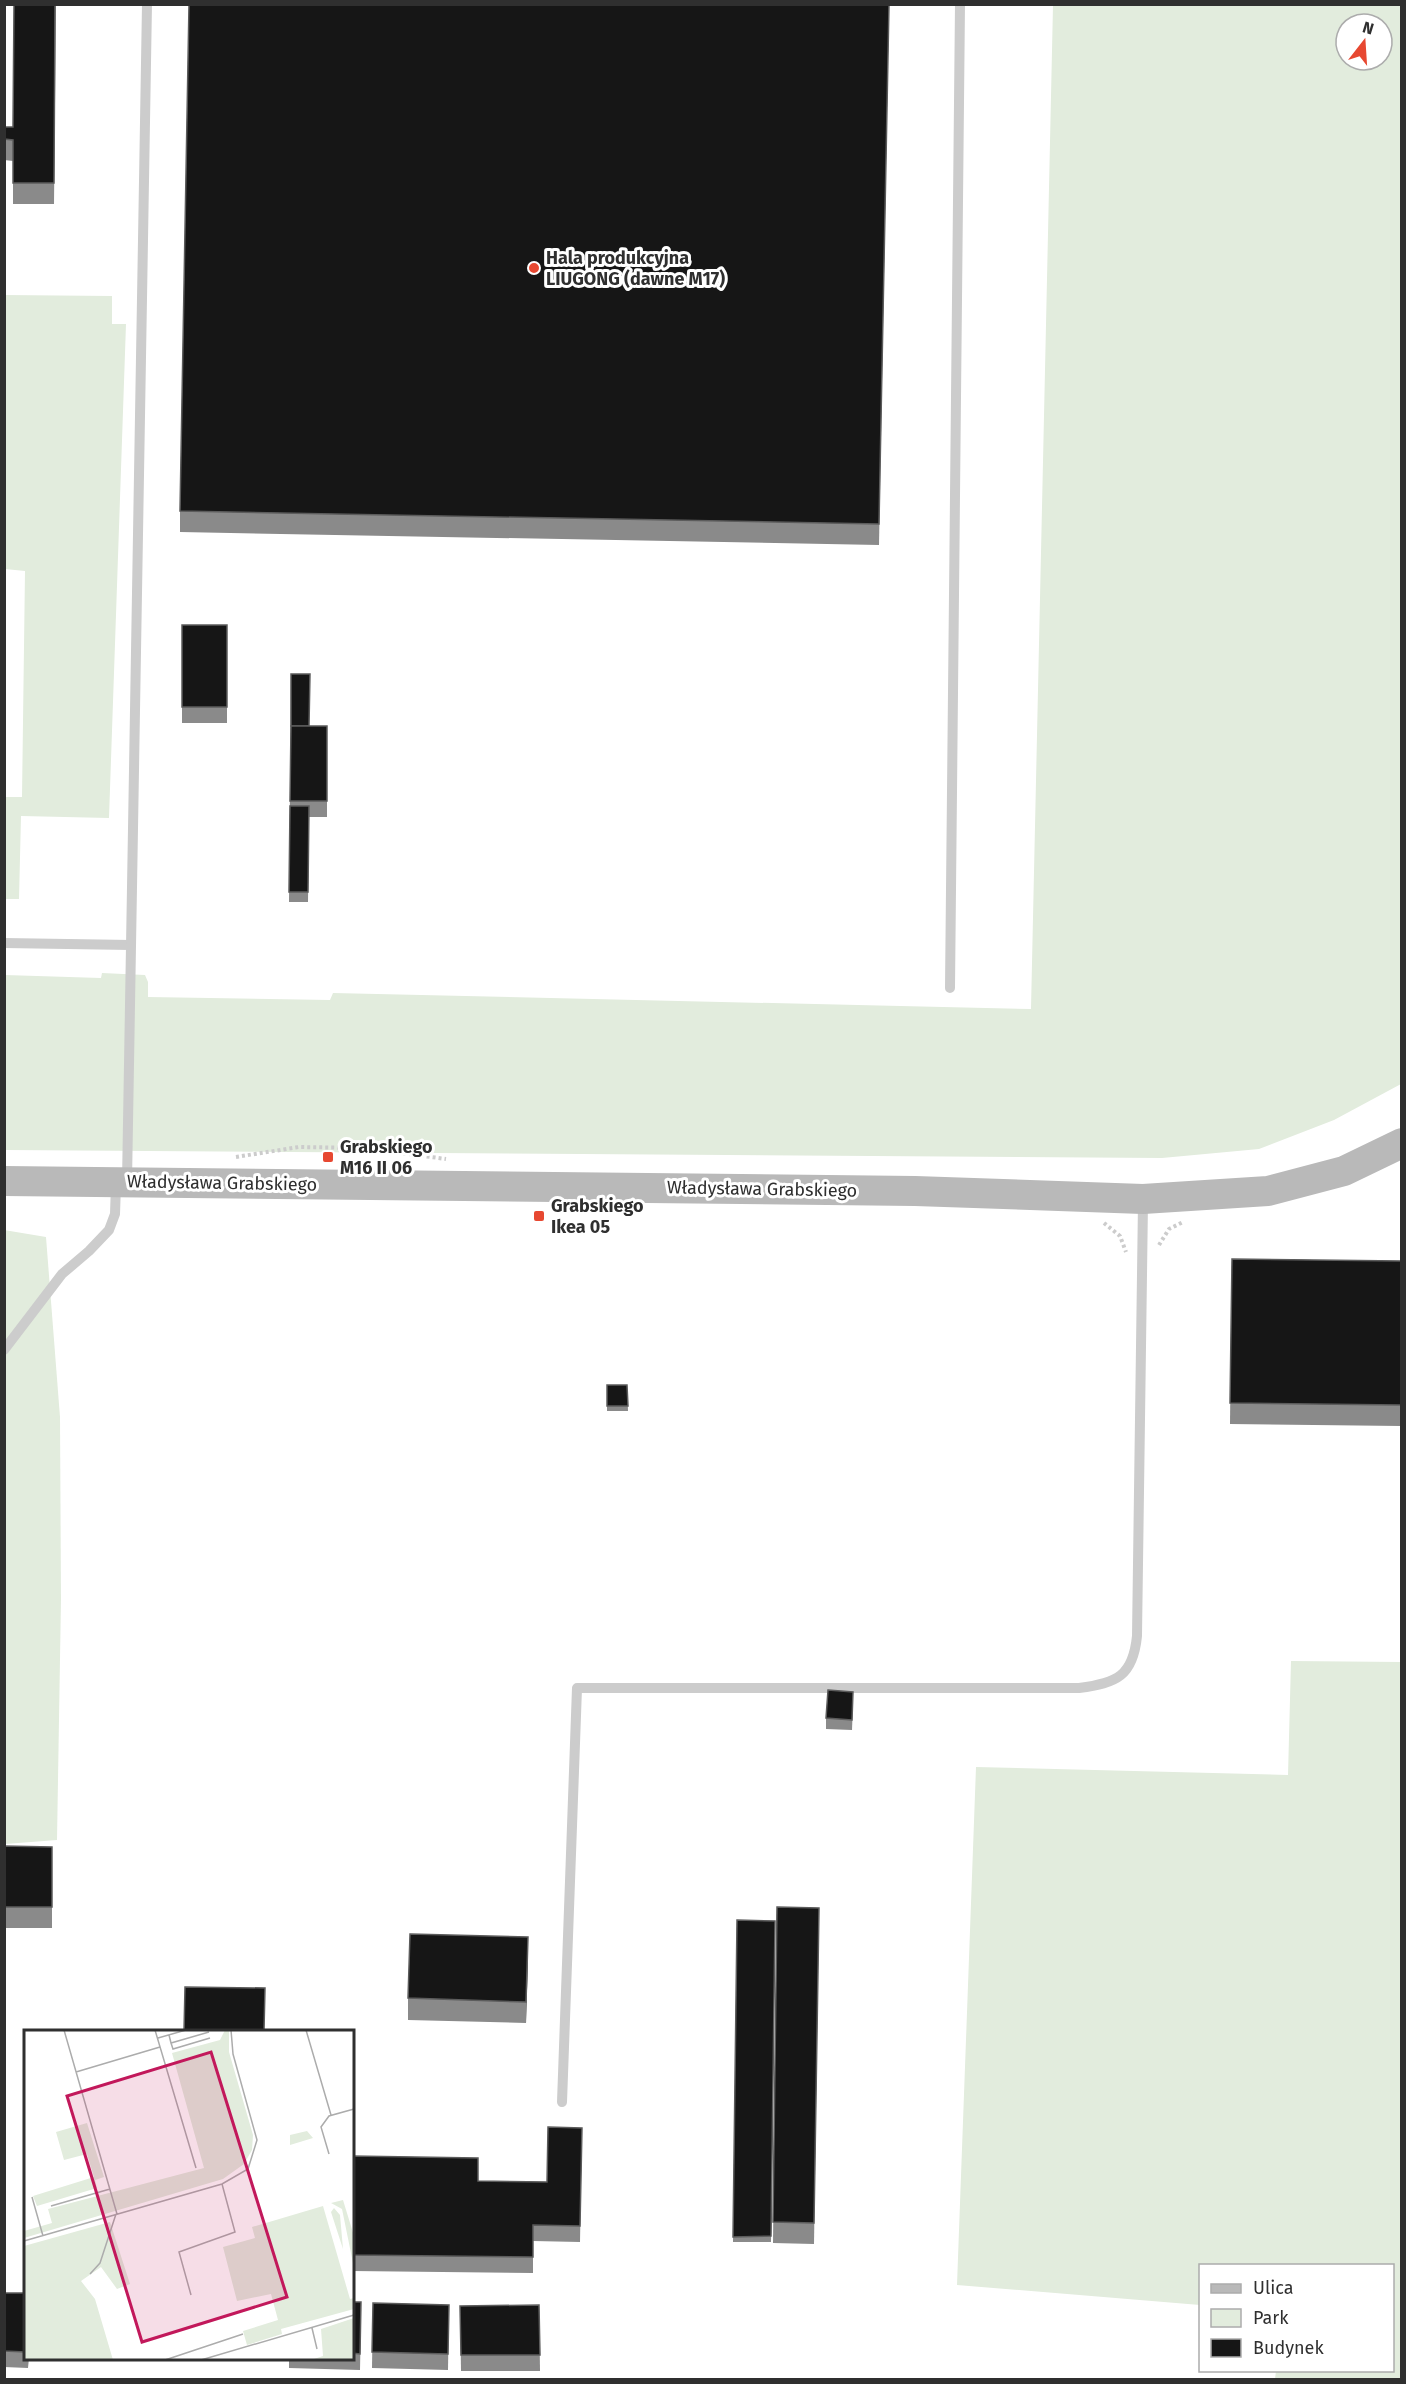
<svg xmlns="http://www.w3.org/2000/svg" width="1406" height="2384" font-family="'Fira Sans',sans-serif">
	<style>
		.green { fill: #e2ecdd; fill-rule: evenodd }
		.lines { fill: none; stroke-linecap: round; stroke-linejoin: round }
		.path { stroke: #ccc; stroke-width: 4; stroke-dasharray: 3 3; stroke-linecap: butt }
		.lane { stroke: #ccc; stroke-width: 10 }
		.secondary { stroke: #b9b9b9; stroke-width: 30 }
		.wall { fill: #8a8a8a }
		.shaded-wall { fill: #5c5c5c }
		.building { fill: #161616; stroke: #5c5c5c; stroke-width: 1.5 }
		.poi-dot { fill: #e74831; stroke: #fff; stroke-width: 2 }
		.labels { text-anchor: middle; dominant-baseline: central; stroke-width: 6; stroke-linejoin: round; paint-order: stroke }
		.poi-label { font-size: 18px; font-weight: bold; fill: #2f2f2f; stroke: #fff; text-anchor: start }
		.street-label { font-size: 18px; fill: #2f2f2f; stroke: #fff }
		.inset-road { fill: none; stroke: #acacac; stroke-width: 1.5 }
		.view { fill: #c2185b; fill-opacity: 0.15; stroke: #c2185b; stroke-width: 3 }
		.inset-edge { fill: none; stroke: #2f2f2f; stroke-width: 3 }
	</style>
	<rect width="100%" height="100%" fill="#fff"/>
	<g class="green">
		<path d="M 1053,5 L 1401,5 L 1401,1084 L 1334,1120 L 1259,1149 L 1162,1158 L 5,1150 L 5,975 L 101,978 L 102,973 L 145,975 L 148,982 L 148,997 L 330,1000 L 333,993 L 1031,1009 ZM 1346,24 L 1382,24 L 1382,60 L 1346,60 Z"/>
		<path d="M 5,295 L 112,296 L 112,324 L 126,324 L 109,818 L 21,816 L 19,899 L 4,899 L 5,797 L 22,797 L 25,571 L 5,569 Z"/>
		<path d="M 4,1230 L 46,1237 L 60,1417 L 61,1599 L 57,1840 L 5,1844 Z"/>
		<path d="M 1291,1661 L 1401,1662 L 1401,2379 L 1275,2379 L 1276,2371 L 1392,2370 L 1392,2266 L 1200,2266 L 1200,2305 L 957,2285 L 976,1767 L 1288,1775 Z"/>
	</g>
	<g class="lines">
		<g class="path">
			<path d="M 236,1157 L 299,1147 L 364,1148 L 446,1159"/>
			<path d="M 1104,1223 L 1120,1236 L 1126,1252"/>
			<path d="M 1159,1245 L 1169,1229 L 1183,1222"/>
		</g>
		<g class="lane">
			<path d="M 4,943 L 131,945"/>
			<path d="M 950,988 L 960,4"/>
			<path d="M 127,1182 L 147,4"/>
			<path d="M 4,1350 L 62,1274 L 89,1251 L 109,1230 L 115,1214 L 116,1184"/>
			<path d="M 562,2102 L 577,1688 L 1079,1688 C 1117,1683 1133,1676 1137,1636 L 1143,1202"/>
		</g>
		<path class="secondary" d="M 4,1181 L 915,1191 L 1143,1199 L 1268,1191 L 1344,1171 L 1402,1143"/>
	</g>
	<g class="wall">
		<path d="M 56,4 L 54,204 L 13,204 L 13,161 L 4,160 L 4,127 L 13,127 Z"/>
		<path d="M 889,4 L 879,545 L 180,532 L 180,511 Z"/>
		<path d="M 227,625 L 227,723 L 182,723 L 182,707 Z"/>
		<path d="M 291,674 L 309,726 L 327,726 L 327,817 L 309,817 L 308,902 L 289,902 Z"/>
		<path d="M 1232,1259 L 1401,1261 L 1401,1426 L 1230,1424 Z"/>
		<path d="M 607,1385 L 627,1385 L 628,1411 L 607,1411 Z"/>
		<path d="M 853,1703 L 852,1730 L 826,1729 L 826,1718 Z"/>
		<path d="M 4,1846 L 52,1847 L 52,1928 L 4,1928 Z"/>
		<path d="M 777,1907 L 819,1908 L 814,2244 L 773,2243 Z"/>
		<path d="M 737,1920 L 775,1921 L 771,2242 L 733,2242 Z"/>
		<path d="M 528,1958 L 526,2023 L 408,2020 L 408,1998 Z"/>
		<path d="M 582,2128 L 580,2242 L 533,2241 L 533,2273 L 352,2271 L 352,2156 L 478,2181 L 547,2182 Z"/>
		<path d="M 4,2293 L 26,2293 L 26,2358 L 29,2358 L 28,2368 L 4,2367 Z"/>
		<path d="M 352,2302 L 361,2318 L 360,2370 L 289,2368 L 289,2358 L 352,2358 Z"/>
		<path d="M 373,2303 L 449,2305 L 448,2370 L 372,2368 Z"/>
		<path d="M 539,2305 L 540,2371 L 461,2371 L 460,2306 Z"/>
	</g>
	<path class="shaded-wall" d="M 528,1937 L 528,1958 L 526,2023 L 526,2002 Z"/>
	<g class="building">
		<path d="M 14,4 L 55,4 L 54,183 L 13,183 L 13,140 L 4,139 L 4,127 L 13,127 Z"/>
		<path d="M 189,4 L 889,4 L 879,524 L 180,511 Z"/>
		<rect x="182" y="625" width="45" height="82"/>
		<path d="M 291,674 L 310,674 L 309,726 L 291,726 Z"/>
		<path d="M 291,726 L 327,726 L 327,801 L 290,801 Z"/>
		<path d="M 290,806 L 309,806 L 308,892 L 289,892 Z"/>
		<path d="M 1232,1259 L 1401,1261 L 1401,1405 L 1230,1403 Z"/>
		<path d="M 607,1385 L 627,1385 L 628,1406 L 607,1406 Z"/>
		<path d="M 828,1690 L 853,1692 L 852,1720 L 826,1718 Z"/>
		<path d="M 4,1846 L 52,1847 L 52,1907 L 4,1907 Z"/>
		<path d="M 777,1907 L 819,1908 L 814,2223 L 773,2222 Z"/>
		<path d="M 737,1920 L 775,1921 L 771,2236 L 733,2237 Z"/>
		<path d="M 410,1934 L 528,1937 L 526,2002 L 408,1998 Z"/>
		<path d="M 185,1987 L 265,1988 L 264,2031 L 184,2031 Z"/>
		<path d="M 548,2127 L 582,2128 L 580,2226 L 533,2225 L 533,2257 L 352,2255 L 352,2156 L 478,2158 L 478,2181 L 547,2182 Z"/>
		<path d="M 4,2293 L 26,2293 L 26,2352 L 4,2351 Z"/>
		<path d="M 352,2302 L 361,2302 L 360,2354 L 352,2353 Z"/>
		<path d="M 373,2303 L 449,2305 L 448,2354 L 372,2352 Z"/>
		<path d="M 539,2305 L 540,2355 L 461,2355 L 460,2306 Z"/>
	</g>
	<g class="poi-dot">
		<circle cx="534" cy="268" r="6"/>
		<rect x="322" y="1151" width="12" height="12" rx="3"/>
		<rect x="533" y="1210" width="12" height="12" rx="3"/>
	</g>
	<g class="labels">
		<g class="poi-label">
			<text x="546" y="258">Hala produkcyjna<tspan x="546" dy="21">LIUGONG (dawne M17)</tspan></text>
			<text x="340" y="1147">Grabskiego<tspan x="340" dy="21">M16 II 06</tspan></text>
			<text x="551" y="1206">Grabskiego<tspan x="551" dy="21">Ikea 05</tspan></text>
		</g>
		<g class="street-label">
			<text transform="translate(222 1183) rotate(1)">Władysława Grabskiego</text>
			<text transform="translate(762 1189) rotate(1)">Władysława Grabskiego</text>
		</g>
	</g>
	<g transform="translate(24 2030)">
		<rect width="330" height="330" fill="#fff"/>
		<path d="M 201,0 L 205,1 L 205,22 L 229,105 L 228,120 L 220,134 L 199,149 L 0,208 L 0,201 L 28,193 L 24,179 L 180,138 L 148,23 L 196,10 ZM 63,93 L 80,147 L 71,150 L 73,158 L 13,176 L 9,166 L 70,147 L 63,124 L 40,130 L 32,102 ZM 283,101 L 289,108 L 266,115 L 266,105 ZM 319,170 L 330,206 L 330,238 L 318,179 L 307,173 ZM 299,176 L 326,269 L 330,268 L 330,279 L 257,299 L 258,304 L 223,315 L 219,301 L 254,290 L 247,264 L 213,271 L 199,217 L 231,208 L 228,197 ZM 310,178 L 316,185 L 319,219 L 307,182 ZM 86,192 L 106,254 L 93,259 L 77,237 L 57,251 L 71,269 L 89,330 L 0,330 L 0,216 ZM 330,288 L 330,330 L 287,330 L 299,326 L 297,299 Z" fill="#e2ecdd"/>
		<path class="inset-road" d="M 40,0 L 93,184M 131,0 L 172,138M 282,0 L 307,85M 145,5 L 147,13 L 185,2M 134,8 L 162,0M 147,13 L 149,19 L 186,8M 52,42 L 136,17M 305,124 L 297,97 L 305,86 L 330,79M 8,167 L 19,206M 27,176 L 86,159M 0,211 L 198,154 L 224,139 L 233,110 L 209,24 L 207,0M 66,244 L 76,233 L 92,184M 167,265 L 155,222 L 211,202 L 198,154M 288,298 L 293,319M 141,330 L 219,304M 177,330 L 330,285"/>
		<path class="view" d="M 187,22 L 263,267 L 118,312 L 43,66 Z"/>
		<rect width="330" height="330" class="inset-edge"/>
	</g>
	<rect width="1406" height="2384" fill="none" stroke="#2f2f2f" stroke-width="12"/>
	<rect x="1199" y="2264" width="195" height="108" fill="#ffffff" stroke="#acacac" stroke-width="1.5"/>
	<rect x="1211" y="2284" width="30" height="9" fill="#b9b9b9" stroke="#acacac" stroke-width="1.5"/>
	<text x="1253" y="2294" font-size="18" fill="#2f2f2f">Ulica</text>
	<rect x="1211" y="2309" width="30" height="18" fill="#e2ecdd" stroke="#acacac" stroke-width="1.5"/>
	<text x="1253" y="2324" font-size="18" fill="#2f2f2f">Park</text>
	<rect x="1211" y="2339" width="30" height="18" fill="#161616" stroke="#acacac" stroke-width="1.5"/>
	<text x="1253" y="2354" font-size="18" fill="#2f2f2f">Budynek</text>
	<g transform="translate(1364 42) rotate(17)"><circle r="28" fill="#ffffff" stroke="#acacac" stroke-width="1.5"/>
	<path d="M0-4.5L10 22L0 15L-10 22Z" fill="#e74831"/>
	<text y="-9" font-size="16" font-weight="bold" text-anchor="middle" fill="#2f2f2f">N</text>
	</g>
</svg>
